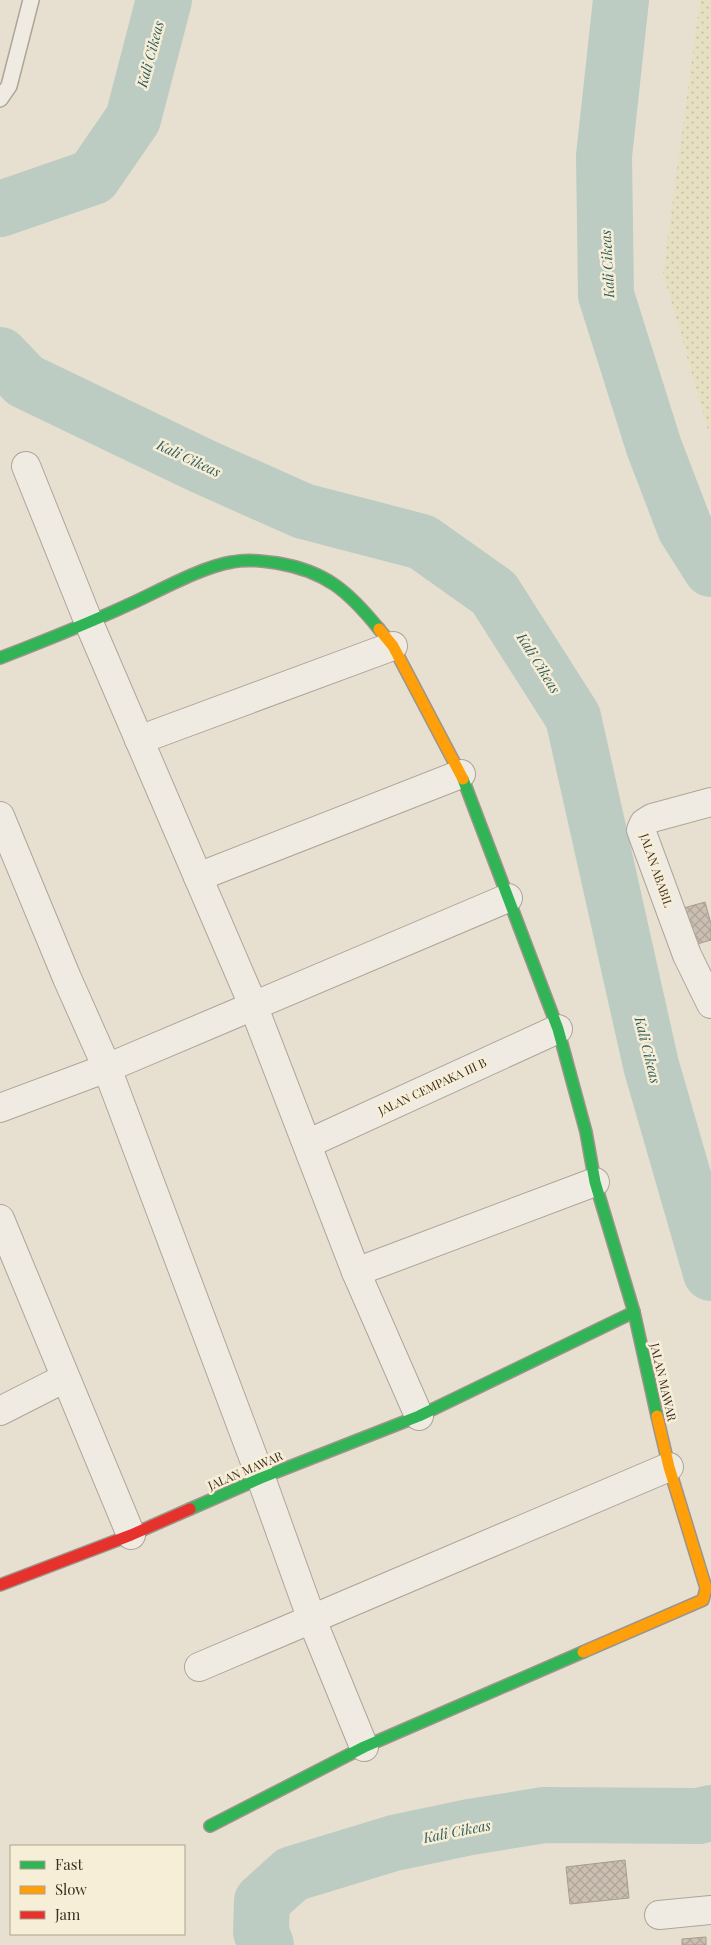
<svg xmlns="http://www.w3.org/2000/svg" width="711" height="1945" font-family="'Playfair Display',serif">
	<style>
		.farmland { fill: url(#farmland-dots) }
		.lines { fill: none; stroke-linecap: round; stroke-linejoin: round }
		.river { stroke: #bcccc2; stroke-width: 56 }
		.building { fill: url(#building-cross-hatch); stroke: #a89c90 }
		.lane-casing { stroke: #ada599; stroke-width: 18 }
		.street-casing { stroke: #ada599; stroke-width: 30 }
		.fast-casing { stroke: #9c958a; stroke-width: 14 }
		.slow-casing { stroke: #9c958a; stroke-width: 14 }
		.jam-casing { stroke: #9c958a; stroke-width: 14 }
		.lane { stroke: #efebe3; stroke-width: 15 }
		.street { stroke: #efebe3; stroke-width: 28 }
		.fast { stroke: #30b455; stroke-width: 11 }
		.slow { stroke: #ff9f0a; stroke-width: 11 }
		.jam { stroke: #e5322d; stroke-width: 11 }
		.labels { text-anchor: middle; dominant-baseline: central; stroke-width: 5; stroke-linejoin: round; paint-order: stroke }
		.street-label { font-size: 12px; fill: #3d2e20; stroke: #f7eed8 }
		.water-label { font-size: 14px; font-style: italic; fill: #2f5d5a; stroke: #f7eed8 }
	</style>
	<defs>
		<pattern id="farmland-dots" width="8" height="8" patternUnits="userSpaceOnUse" patternTransform="scale(1.25)"><rect width="8" height="8" fill="#e6dfc2"/><path d="M2 2h.1M6 6h.1" fill="none" stroke="#c6c0a6" stroke-width="1.8" stroke-linecap="round"/></pattern>
		<pattern id="building-cross-hatch" width="8" height="8" patternUnits="userSpaceOnUse" patternTransform="scale(1.25)"><rect width="8" height="8" fill="#cbbfb2"/><path d="M0 0l8 8M0 8l8-8" fill="none" stroke="#afa499"/></pattern>
	</defs>
	<rect width="100%" height="100%" fill="#e7e0d1"/>
	<path class="farmland" d="M 700,0 L 711,0 L 711,440 L 663,273 Z"/>
	<g class="lines">
		<g class="river">
			<path d="M 621,0 L 604,156 L 606,295 L 654,447 L 685,528 L 711,569"/>
			<path d="M 0,209 L 93,177 L 133,119 L 164,0"/>
			<path d="M 0,355 L 25,381 L 202,466 L 303,511 L 422,542 L 494,593 L 573,717 L 651,1065 L 711,1273"/>
			<path d="M 266,1945 L 261,1932 L 262,1901 L 292,1874 L 394,1843 L 470,1827 L 544,1815 L 699,1816 L 711,1813"/>
		</g>
	</g>
	<g class="building">
		<path d="M 705,902 L 711,924 L 711,940 L 687,947 L 673,911 Z"/>
		<path d="M 625,1860 L 629,1898 L 570,1904 L 566,1867 Z"/>
		<path d="M 706,1937 L 706,1945 L 682,1945 L 682,1939 Z"/>
	</g>
	<g class="lines">
		<g class="lane-casing">
			<path id="lane" d="M 0,99 L 9,86 L 31,0"/>
		</g>
		<g class="street-casing">
			<g id="street">
				<path d="M 26,466 L 89,623 L 253,1005 L 356,1272 L 419,1416"/>
				<path d="M 139,740 L 393,646"/>
				<path d="M 711,802 L 652,818 L 644,823 L 641,830 L 687,955 L 711,1004"/>
				<path d="M 0,816 L 67,978 L 107,1068 L 261,1478 L 312,1620 L 364,1747"/>
				<path d="M 198,877 L 461,774"/>
				<path d="M 0,1108 L 107,1068 L 508,898"/>
				<path d="M 307,1144 L 558,1029"/>
				<path d="M 0,1219 L 131,1535"/>
				<path d="M 356,1272 L 595,1182"/>
				<path d="M 0,1411 L 65,1378"/>
				<path d="M 199,1667 L 669,1467"/>
				<path d="M 659,1915 L 711,1910"/>
			</g>
		</g>
		<g class="fast-casing">
			<g id="fast">
				<path d="M 0,658 C 44,641 87,624 130,604 C 159,591 201,567 232,562 C 247,559 262,561 277,563 C 326,571 349,592 379,629"/>
				<path d="M 463,779 L 558,1029 L 586,1132 L 595,1182 L 634,1312"/>
				<path d="M 190,1509 L 261,1478 L 419,1416 L 634,1312 L 657,1416"/>
				<path d="M 210,1826 L 364,1747 L 583,1652"/>
			</g>
		</g>
		<g class="slow-casing">
			<g id="slow">
				<path d="M 379,629 L 393,646 L 463,779"/>
				<path d="M 583,1652 L 703,1600 L 706,1588 L 669,1467 L 657,1416"/>
			</g>
		</g>
		<g class="jam-casing">
			<path id="jam" d="M 0,1585 L 131,1535 L 190,1509"/>
		</g>
		<use href="#lane" class="lane"/>
		<use href="#street" class="street"/>
		<use href="#fast" class="fast"/>
		<use href="#slow" class="slow"/>
		<use href="#jam" class="jam"/>
	</g>
	<g class="labels">
		<g class="street-label">
			<text transform="translate(657 870) rotate(71)">JALAN ABABIL</text>
			<text transform="translate(432 1086) rotate(-25)">JALAN CEMPAKA III B</text>
			<text transform="translate(664 1382) rotate(77)">JALAN MAWAR</text>
			<text transform="translate(245 1470) rotate(-23)">JALAN MAWAR</text>
		</g>
		<g class="water-label">
			<text transform="translate(150 54) rotate(-75)">Kali Cikeas</text>
			<text transform="translate(607 264) rotate(-93)">Kali Cikeas</text>
			<text transform="translate(189 458) rotate(25)">Kali Cikeas</text>
			<text transform="translate(539 663) rotate(58)">Kali Cikeas</text>
			<text transform="translate(648 1050) rotate(76)">Kali Cikeas</text>
			<text transform="translate(457 1831) rotate(-11)">Kali Cikeas</text>
		</g>
	</g>
	<rect x="10" y="1845" width="175" height="90" fill="#f7eed8" stroke="#ada18e"/>
	<rect x="20" y="1861" width="25" height="8" fill="#30b455" stroke="#ada18e"/>
	<text x="55" y="1870" font-size="15" fill="#3d2e20">Fast</text>
	<rect x="20" y="1886" width="25" height="8" fill="#ff9f0a" stroke="#ada18e"/>
	<text x="55" y="1895" font-size="15" fill="#3d2e20">Slow</text>
	<rect x="20" y="1911" width="25" height="8" fill="#e5322d" stroke="#ada18e"/>
	<text x="55" y="1920" font-size="15" fill="#3d2e20">Jam</text>
</svg>
